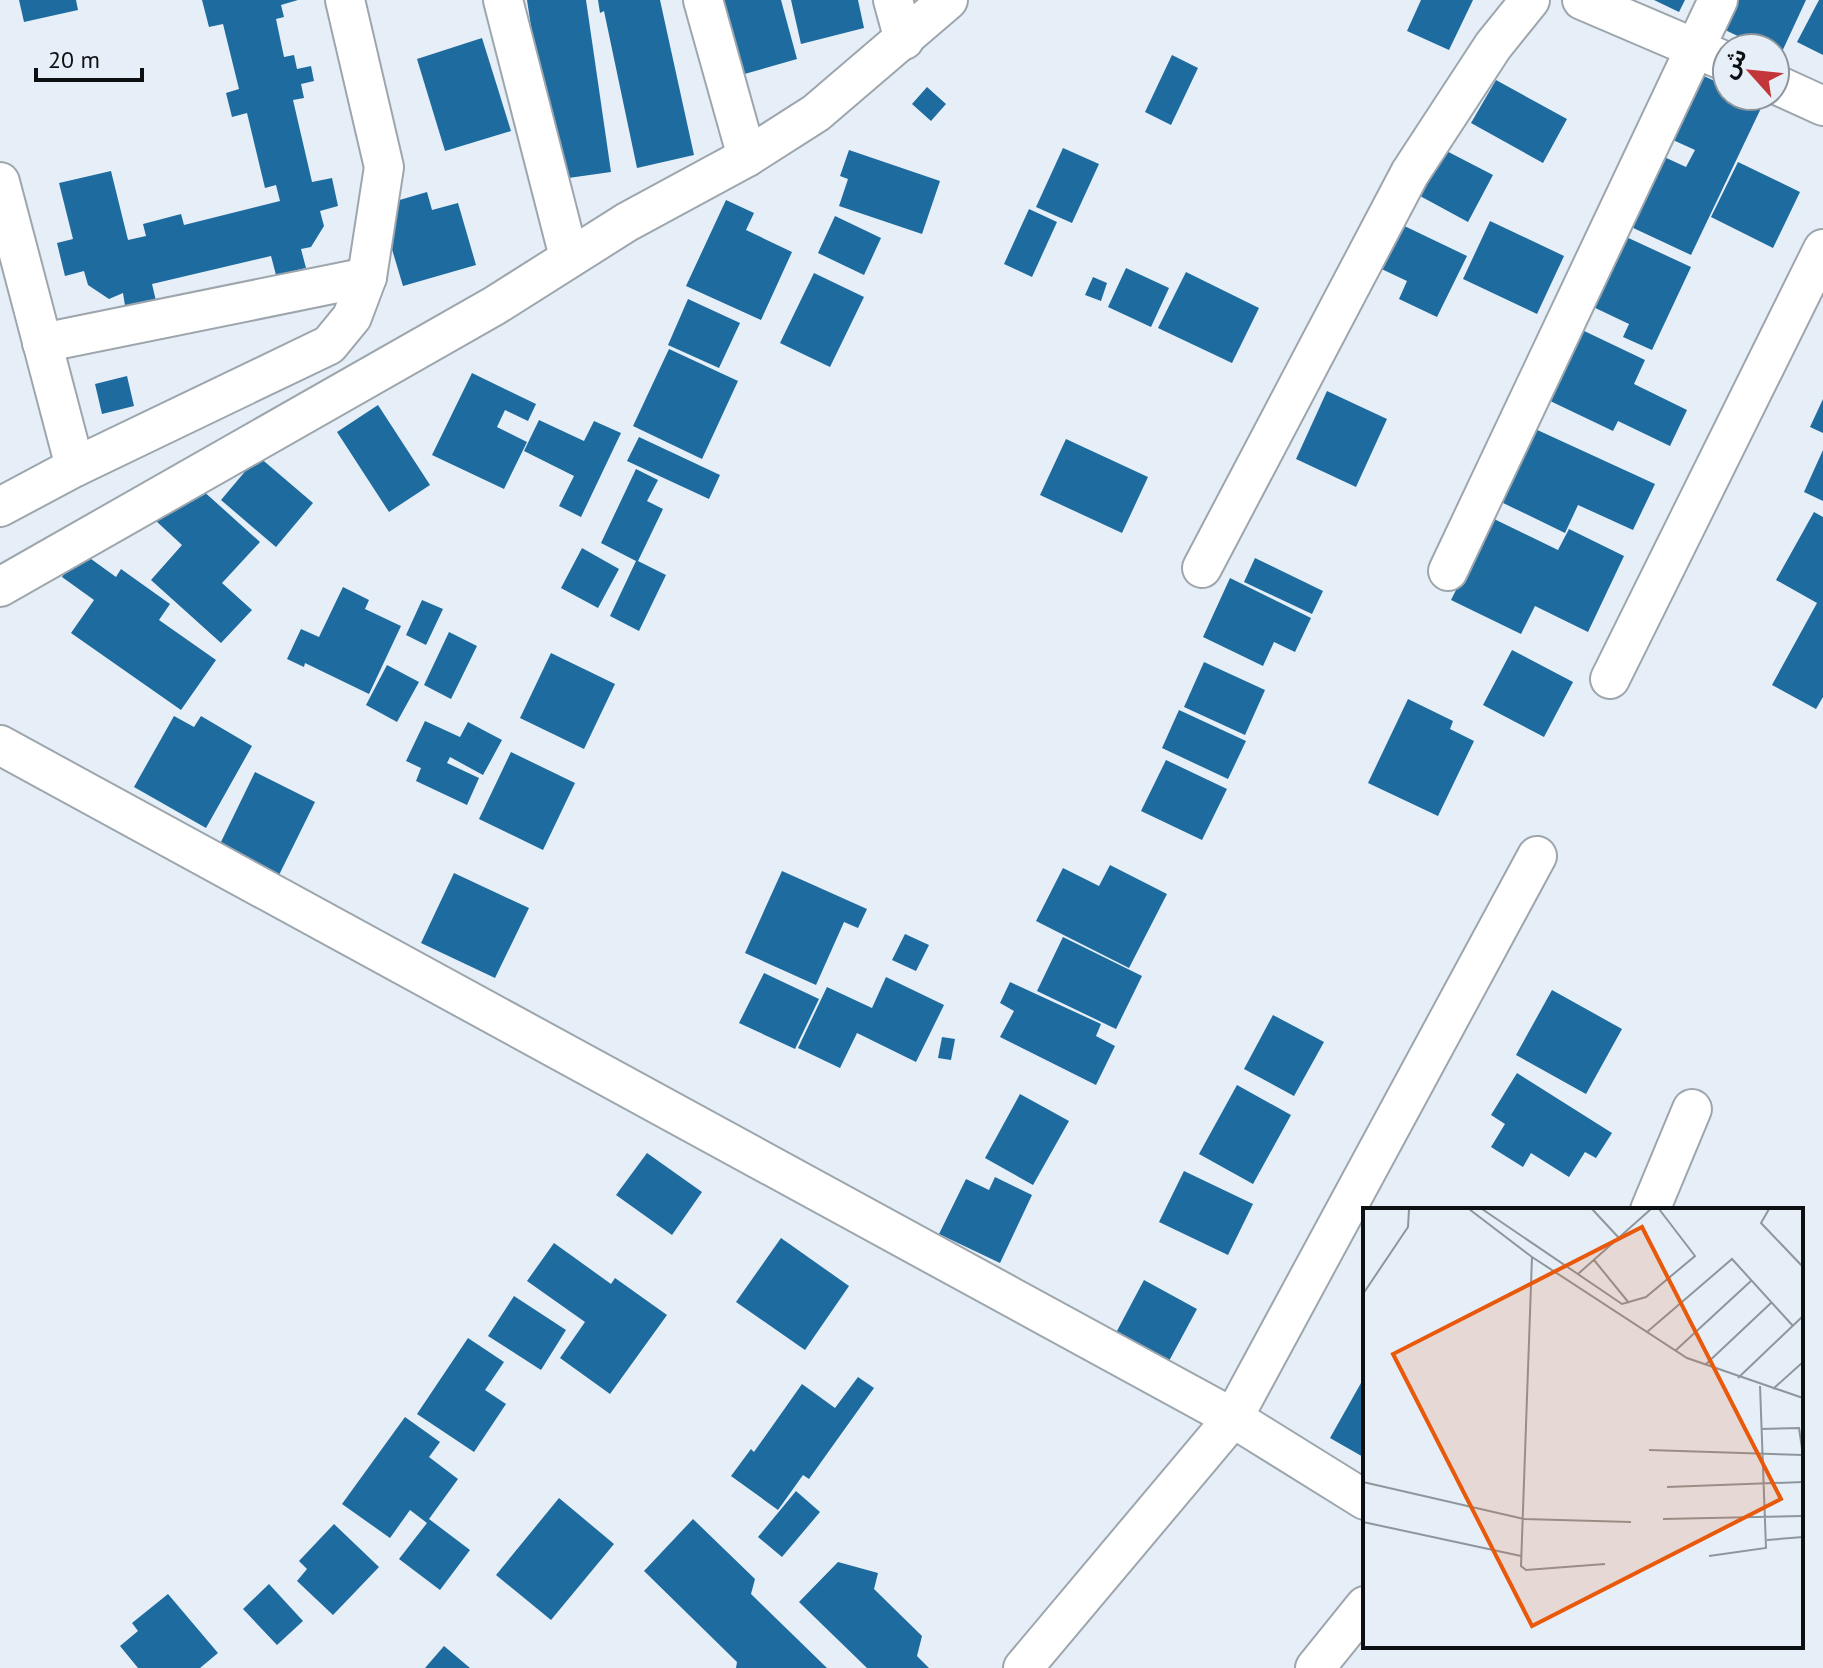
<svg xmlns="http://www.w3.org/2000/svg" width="1823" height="1668" font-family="'PT Sans','Noto Sans Arabic',sans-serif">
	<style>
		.building { fill: #1e6b9f }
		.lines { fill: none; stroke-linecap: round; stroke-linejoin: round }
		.minor-casing { stroke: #9da6ad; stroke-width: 42 }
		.minor { stroke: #fff; stroke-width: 38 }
		.inset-road { fill: none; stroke: #8f969b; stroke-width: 2 }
		.view { fill: #e8590c; fill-opacity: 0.15; stroke: #e8590c; stroke-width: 4 }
		.inset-edge { fill: none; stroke: #0d1012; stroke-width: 4 }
	</style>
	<rect width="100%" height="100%" fill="#e6eff7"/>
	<g class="building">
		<path d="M 19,0 L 76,0 L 78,10 L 24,22 Z"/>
		<path d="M 202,0 L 298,0 L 281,5 L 284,17 L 276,19 L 284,57 L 294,55 L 297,69 L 311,66 L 314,81 L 301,84 L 304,98 L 293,100 L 312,182 L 332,178 L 338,206 L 320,211 L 324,226 L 311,247 L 301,249 L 306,268 L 276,275 L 271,256 L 152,284 L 157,305 L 126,312 L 123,293 L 109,299 L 88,285 L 84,271 L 65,276 L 57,243 L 73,239 L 59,183 L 111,171 L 128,240 L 146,236 L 143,224 L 181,214 L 184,225 L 280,201 L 276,185 L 265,188 L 247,113 L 232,117 L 226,93 L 239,89 L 223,24 L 209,27 Z"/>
		<path d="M 527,0 L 586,0 L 611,172 L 554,180 Z"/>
		<path d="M 598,0 L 660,0 L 694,155 L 637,168 L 604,11 L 600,13 Z"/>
		<path d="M 714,0 L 781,0 L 797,59 L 734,77 Z"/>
		<path d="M 791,0 L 858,0 L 864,28 L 801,44 Z"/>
		<path d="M 1421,0 L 1473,0 L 1449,50 L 1407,31 Z"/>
		<path d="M 1654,0 L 1685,0 L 1679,12 Z"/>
		<path d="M 1737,0 L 1806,0 L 1780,56 L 1775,54 L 1775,48 L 1763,48 L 1723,29 Z"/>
		<path d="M 1819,0 L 1823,0 L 1823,55 L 1797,42 Z"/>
		<path d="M 482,38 L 511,131 L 445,151 L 417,59 Z"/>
		<path d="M 1172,55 L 1198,68 L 1171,125 L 1145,112 Z"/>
		<path d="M 1704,76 L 1727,87 L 1727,96 L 1746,96 L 1763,104 L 1691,255 L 1629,226 L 1662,156 L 1686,167 L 1695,150 L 1673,140 Z"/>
		<path d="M 1496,80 L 1567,119 L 1543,163 L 1471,123 Z"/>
		<path d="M 927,87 L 946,104 L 931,121 L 912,104 Z"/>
		<path d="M 1433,144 L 1493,175 L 1468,222 L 1409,190 Z"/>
		<path d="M 1063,148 L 1099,164 L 1072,223 L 1036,207 Z"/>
		<path d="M 849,150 L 940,181 L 922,234 L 839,206 L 848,179 L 840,176 Z"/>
		<path d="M 1738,162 L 1800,192 L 1773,248 L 1711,217 Z"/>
		<path d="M 427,192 L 432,210 L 458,203 L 476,265 L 403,286 L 379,206 Z"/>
		<path d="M 726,200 L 754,213 L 746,230 L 792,252 L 761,320 L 686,286 Z"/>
		<path d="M 1029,209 L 1057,222 L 1032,277 L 1004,264 Z"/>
		<path d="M 835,216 L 881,238 L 864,275 L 818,253 Z"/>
		<path d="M 1394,221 L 1467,256 L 1437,317 L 1399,299 L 1407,281 L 1373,265 Z"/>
		<path d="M 1490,221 L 1564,256 L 1537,314 L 1463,279 Z"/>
		<path d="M 1622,235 L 1691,267 L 1652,350 L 1623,337 L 1629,324 L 1589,305 Z"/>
		<path d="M 1126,268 L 1169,288 L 1151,327 L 1108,307 Z"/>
		<path d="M 1186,272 L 1259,308 L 1232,363 L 1158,328 Z"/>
		<path d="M 814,273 L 864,297 L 830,367 L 780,343 Z"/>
		<path d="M 1093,277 L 1107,283 L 1101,301 L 1085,295 Z"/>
		<path d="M 688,299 L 740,323 L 719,368 L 668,345 Z"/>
		<path d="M 1580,329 L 1645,360 L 1634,384 L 1687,410 L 1670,446 L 1618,421 L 1613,431 L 1546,399 Z"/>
		<path d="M 669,349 L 738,381 L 702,459 L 633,426 Z"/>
		<path d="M 472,373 L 536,404 L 528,421 L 505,410 L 497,427 L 527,442 L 504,489 L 432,455 Z"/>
		<path d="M 127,376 L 134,406 L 102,414 L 95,384 Z"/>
		<path d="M 1327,391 L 1387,419 L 1356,487 L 1296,459 Z"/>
		<path d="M 1823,399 L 1823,433 L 1810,427 Z"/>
		<path d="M 378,405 L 430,485 L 389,512 L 337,432 Z"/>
		<path d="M 539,420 L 584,441 L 594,421 L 621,433 L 581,517 L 559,506 L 574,476 L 524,451 Z"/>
		<path d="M 1533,428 L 1655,484 L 1633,530 L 1578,505 L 1565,533 L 1499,501 Z"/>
		<path d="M 639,437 L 720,475 L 709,499 L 627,461 Z"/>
		<path d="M 1066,439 L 1148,477 L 1122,533 L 1040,495 Z"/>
		<path d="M 1823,450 L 1823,501 L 1804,492 Z"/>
		<path d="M 258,456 L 313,503 L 276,547 L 221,500 Z"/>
		<path d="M 636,469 L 658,480 L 647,501 L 663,509 L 638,561 L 666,575 L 639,631 L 610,616 L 636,561 L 601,543 Z"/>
		<path d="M 191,480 L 260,542 L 222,583 L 252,610 L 221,643 L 151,580 L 182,545 L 155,520 Z"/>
		<path d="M 1814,512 L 1823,517 L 1823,697 L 1816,709 L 1772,685 L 1817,603 L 1776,580 Z"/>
		<path d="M 1492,518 L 1558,550 L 1569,529 L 1624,556 L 1588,632 L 1535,606 L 1521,634 L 1451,600 Z"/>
		<path d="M 582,548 L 619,569 L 598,608 L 561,588 Z"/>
		<path d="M 80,551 L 116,577 L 121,569 L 170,604 L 159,620 L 216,660 L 181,710 L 71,633 L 94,600 L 62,577 Z"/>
		<path d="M 1255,558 L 1323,591 L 1312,614 L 1244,582 Z"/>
		<path d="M 1230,578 L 1311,618 L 1295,652 L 1274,642 L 1263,666 L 1203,637 Z"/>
		<path d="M 343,587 L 369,600 L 365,609 L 401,626 L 369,694 L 305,663 L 304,667 L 287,659 L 301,629 L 319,637 Z"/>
		<path d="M 422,600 L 443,609 L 426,645 L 406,635 Z"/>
		<path d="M 449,632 L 477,646 L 451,699 L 424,685 Z"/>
		<path d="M 1512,650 L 1573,682 L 1544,737 L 1483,705 Z"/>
		<path d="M 551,653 L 615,684 L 584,749 L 520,718 Z"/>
		<path d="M 1204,662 L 1265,690 L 1245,735 L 1184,707 Z"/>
		<path d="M 387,665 L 419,682 L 397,722 L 366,705 Z"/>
		<path d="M 1408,699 L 1453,721 L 1450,729 L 1474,741 L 1438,816 L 1368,783 Z"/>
		<path d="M 1179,710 L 1246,741 L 1228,779 L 1162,748 Z"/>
		<path d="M 174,716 L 194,727 L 201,716 L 252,746 L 206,828 L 134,787 Z"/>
		<path d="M 425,721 L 460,737 L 468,722 L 502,740 L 483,775 L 450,757 L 447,763 L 479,778 L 467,805 L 416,781 L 421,768 L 406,761 Z"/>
		<path d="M 511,752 L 575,783 L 543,850 L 479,819 Z"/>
		<path d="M 1166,760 L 1227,789 L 1202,840 L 1141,811 Z"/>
		<path d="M 255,772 L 315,802 L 279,875 L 219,846 Z"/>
		<path d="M 1110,865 L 1167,894 L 1129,968 L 1036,921 L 1063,868 L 1099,886 Z"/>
		<path d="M 782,871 L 867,909 L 858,928 L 844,922 L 816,985 L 745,953 Z"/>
		<path d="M 454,873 L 529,908 L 495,978 L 421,943 Z"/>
		<path d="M 905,934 L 929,945 L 916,971 L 892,960 Z"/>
		<path d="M 1063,937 L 1142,976 L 1116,1029 L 1037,991 Z"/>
		<path d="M 764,973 L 819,999 L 795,1049 L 739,1023 Z"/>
		<path d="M 886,977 L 944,1005 L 916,1062 L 857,1033 L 840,1068 L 798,1048 L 827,987 L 872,1008 Z"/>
		<path d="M 1010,982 L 1101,1024 L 1096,1036 L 1115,1046 L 1096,1085 L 1000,1037 L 1014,1011 L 1000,1003 Z"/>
		<path d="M 1552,990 L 1622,1029 L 1586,1094 L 1516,1055 Z"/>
		<path d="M 1273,1015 L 1324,1042 L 1294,1096 L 1244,1069 Z"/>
		<path d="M 942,1037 L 955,1039 L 951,1060 L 938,1058 Z"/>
		<path d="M 1517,1073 L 1612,1133 L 1596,1158 L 1585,1152 L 1569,1177 L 1531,1153 L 1523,1167 L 1491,1147 L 1505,1124 L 1491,1115 Z"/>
		<path d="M 1237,1085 L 1291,1115 L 1253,1184 L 1199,1154 Z"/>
		<path d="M 1020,1094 L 1069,1121 L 1033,1185 L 985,1158 Z"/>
		<path d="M 647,1153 L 702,1192 L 672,1235 L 616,1195 Z"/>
		<path d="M 1184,1171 L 1253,1204 L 1228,1255 L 1159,1222 Z"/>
		<path d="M 995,1177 L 1032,1195 L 1000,1263 L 939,1234 L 966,1179 L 989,1190 Z"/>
		<path d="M 781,1238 L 849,1286 L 805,1350 L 736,1302 Z"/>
		<path d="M 554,1243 L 611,1284 L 615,1278 L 667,1315 L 610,1394 L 560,1358 L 585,1322 L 527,1281 Z"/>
		<path d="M 1144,1280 L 1197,1309 L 1162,1374 L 1109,1346 Z"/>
		<path d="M 514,1296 L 566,1330 L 541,1370 L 488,1336 Z"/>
		<path d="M 468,1338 L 504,1362 L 485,1390 L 506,1404 L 474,1452 L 417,1414 Z"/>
		<path d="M 858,1377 L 874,1388 L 809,1479 L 803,1475 L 778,1510 L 731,1476 L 751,1449 L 754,1452 L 802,1384 L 835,1408 Z"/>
		<path d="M 1361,1383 L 1365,1385 L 1365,1458 L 1330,1438 Z"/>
		<path d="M 405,1417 L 440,1442 L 429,1457 L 458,1479 L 429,1519 L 470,1550 L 440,1590 L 399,1559 L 427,1523 L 410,1510 L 390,1538 L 342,1504 Z"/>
		<path d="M 796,1491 L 820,1512 L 782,1557 L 758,1537 Z"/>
		<path d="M 559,1498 L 614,1544 L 551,1620 L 496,1575 Z"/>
		<path d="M 693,1519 L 755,1579 L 751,1594 L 827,1668 L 736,1668 L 737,1662 L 644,1571 Z"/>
		<path d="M 334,1524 L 379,1567 L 333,1615 L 297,1581 L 307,1569 L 299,1561 Z"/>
		<path d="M 838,1562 L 878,1573 L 874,1589 L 922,1636 L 917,1656 L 929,1668 L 867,1668 L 799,1602 Z"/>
		<path d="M 269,1584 L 303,1621 L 277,1645 L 243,1609 Z"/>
		<path d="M 168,1594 L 218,1653 L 200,1668 L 138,1668 L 120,1646 L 138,1631 L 132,1623 Z"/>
		<path d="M 444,1646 L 470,1668 L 425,1668 Z"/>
	</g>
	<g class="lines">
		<g class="minor-casing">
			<g id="minor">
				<path d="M 503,0 L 569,257"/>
				<path d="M 703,0 L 747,157"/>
				<path d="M 893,0 L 904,40"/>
				<path d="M 1582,0 L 1727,62"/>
				<path d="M 1775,84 L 1823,106"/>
				<path d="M 0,182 L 75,467"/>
				<path d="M 42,343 L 367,277"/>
				<path d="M 0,507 L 75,467 L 329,345 L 352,317 L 367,277 L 384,167 L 345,0"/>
				<path d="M 1202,568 L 1410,173 L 1493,46 L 1530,0"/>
				<path d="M 1448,571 L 1718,0"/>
				<path d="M 0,587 L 494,306 L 627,222 L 747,157 L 816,113 L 948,0"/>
				<path d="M 1610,679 L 1823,249"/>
				<path d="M 0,745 L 1233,1418 L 1365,1500"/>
				<path d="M 1650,1210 L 1692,1109"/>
				<path d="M 1023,1668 L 1233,1418 L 1537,856"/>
				<path d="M 1315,1668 L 1365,1606"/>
			</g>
		</g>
		<use href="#minor" class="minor"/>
	</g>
	<g transform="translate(1363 1208)">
		<rect width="440" height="440" fill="#e6eff7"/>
		<path class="inset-road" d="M 106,1 L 169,49 L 324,150 L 440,190M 119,1 L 259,96 L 283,89 L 332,48 L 296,1M 229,1 L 256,30M 406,1 L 398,15 L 440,59M 169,49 L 158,358 L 163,362 L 242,356M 231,52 L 266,95M 215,66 L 288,1M 0,86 L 45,19 L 46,1M 284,124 L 369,51 L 430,118M 312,143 L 389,72M 342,157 L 409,94M 375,170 L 440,108M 410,181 L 440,154M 398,221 L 436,220 L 440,247M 286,242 L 440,247M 0,274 L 161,311 L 268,314M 304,279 L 440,274M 300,311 L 440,308M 0,314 L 158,348M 404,332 L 440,329M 346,348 L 403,340 L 397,178"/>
		<path class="view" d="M 279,19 L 418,291 L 169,418 L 30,146 Z"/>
		<rect width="440" height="440" class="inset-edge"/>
	</g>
	<g transform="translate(1751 72) rotate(297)"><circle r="38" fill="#e6eff7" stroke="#8f969b" stroke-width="2"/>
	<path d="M0-6L14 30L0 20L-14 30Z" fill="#c43539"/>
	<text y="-12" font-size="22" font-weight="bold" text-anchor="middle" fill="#0d1012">ش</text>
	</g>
	<path d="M36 68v12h106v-12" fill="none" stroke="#0d1012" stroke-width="4"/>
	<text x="48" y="68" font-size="24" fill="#0d1012" stroke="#e6eff7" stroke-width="6" paint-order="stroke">20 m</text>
</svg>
